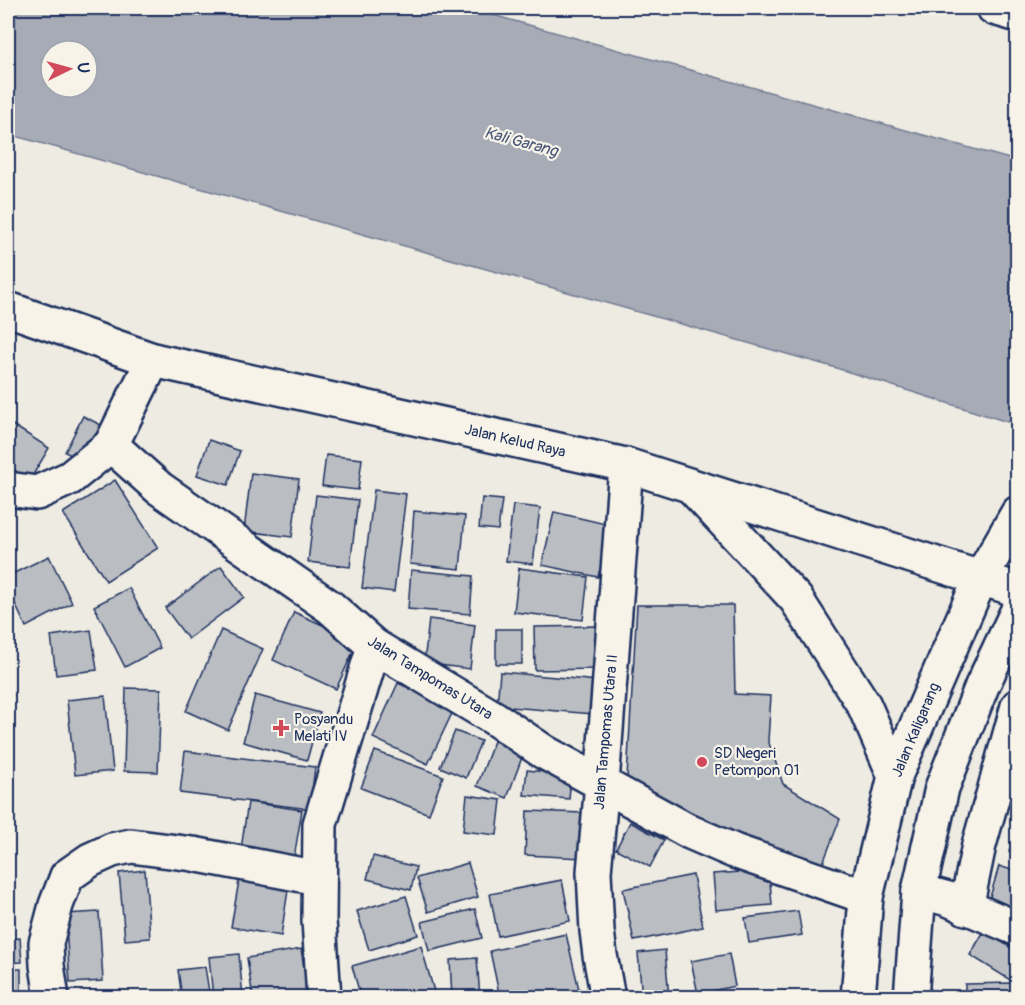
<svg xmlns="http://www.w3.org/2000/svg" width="1025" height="1005" font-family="Pangolin,sans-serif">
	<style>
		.water { fill: #a6abb5; stroke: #6e7992; stroke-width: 1.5; fill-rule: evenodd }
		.building { fill: #babdc2; stroke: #1b2f5e; stroke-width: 1.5 }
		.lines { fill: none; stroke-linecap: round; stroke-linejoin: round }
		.minor-casing { stroke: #1b2f5e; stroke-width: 38 }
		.major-casing { stroke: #1b2f5e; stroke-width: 38 }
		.highway-casing { stroke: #1b2f5e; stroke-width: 38 }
		.minor { stroke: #f7f3e8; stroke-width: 33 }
		.major { stroke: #f7f3e8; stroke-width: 33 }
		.highway { stroke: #f7f3e8; stroke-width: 33 }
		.poi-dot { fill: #d1495b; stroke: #f7f3e8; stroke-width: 2 }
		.labels { text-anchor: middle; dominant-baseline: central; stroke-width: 4.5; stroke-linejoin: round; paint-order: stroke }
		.street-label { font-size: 15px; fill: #1b2f5e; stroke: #f7f3e8 }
		.poi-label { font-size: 15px; fill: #1b2f5e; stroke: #f7f3e8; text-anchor: start }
		.water-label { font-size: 16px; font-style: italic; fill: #455478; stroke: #f7f3e8 }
	</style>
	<rect width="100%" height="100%" fill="#eeebe2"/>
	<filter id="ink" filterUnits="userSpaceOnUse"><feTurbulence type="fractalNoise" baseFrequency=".0167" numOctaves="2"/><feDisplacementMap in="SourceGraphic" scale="12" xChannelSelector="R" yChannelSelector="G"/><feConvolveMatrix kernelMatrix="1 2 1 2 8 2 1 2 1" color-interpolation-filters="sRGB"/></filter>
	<g filter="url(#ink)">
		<path class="water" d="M 8,8 L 468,8 L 1017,161 L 1017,425 L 833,367 L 8,134 ZM 51,51 L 87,51 L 87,87 L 51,87 Z"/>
		<g class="building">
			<path d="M 83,416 L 113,431 L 94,467 L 65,452 Z"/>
			<path d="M 8,422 L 49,448 L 30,480 L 8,466 Z"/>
			<path d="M 209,440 L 240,451 L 228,485 L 197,475 Z"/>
			<path d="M 326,455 L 362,459 L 358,490 L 322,486 Z"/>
			<path d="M 251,473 L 299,479 L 292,537 L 244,531 Z"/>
			<path d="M 115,480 L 158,548 L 106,581 L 63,513 Z"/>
			<path d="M 374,490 L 406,494 L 394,592 L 362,588 Z"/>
			<path d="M 316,495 L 358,500 L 350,567 L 308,562 Z"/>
			<path d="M 482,498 L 502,500 L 498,530 L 479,528 Z"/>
			<path d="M 513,505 L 540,508 L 533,564 L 506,561 Z"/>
			<path d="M 414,511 L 465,516 L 460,569 L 410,564 Z"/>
			<path d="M 554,512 L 610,525 L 598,577 L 542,565 Z"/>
			<path d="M 49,556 L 72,603 L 26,627 L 8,589 L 8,576 Z"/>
			<path d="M 221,566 L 244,597 L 188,639 L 165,608 Z"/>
			<path d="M 519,568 L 588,577 L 583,620 L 514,612 Z"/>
			<path d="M 411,570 L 473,576 L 470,614 L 408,609 Z"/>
			<path d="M 129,588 L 160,648 L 125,667 L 94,606 Z"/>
			<path d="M 637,605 L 733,605 L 735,694 L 771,696 L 768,740 L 783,784 L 840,819 L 818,876 L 626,794 Z"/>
			<path d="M 294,612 L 358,641 L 336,689 L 273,660 Z"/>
			<path d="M 429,619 L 475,625 L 470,669 L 424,663 Z"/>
			<path d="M 598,626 L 599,669 L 535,670 L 534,627 Z"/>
			<rect x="496" y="629" width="26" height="35"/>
			<path d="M 91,630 L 97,670 L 56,675 L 51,636 Z"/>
			<path d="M 221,630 L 263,649 L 228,730 L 186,711 Z"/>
			<path d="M 500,672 L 609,682 L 605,715 L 497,706 Z"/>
			<path d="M 398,683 L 454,709 L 428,764 L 373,738 Z"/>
			<path d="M 126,688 L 161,689 L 158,772 L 124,771 Z"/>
			<path d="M 255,695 L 320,713 L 307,760 L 243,742 Z"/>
			<path d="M 105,696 L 113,771 L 75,775 L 67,700 Z"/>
			<path d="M 455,731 L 481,741 L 466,778 L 440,767 Z"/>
			<path d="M 494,741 L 524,752 L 507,798 L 477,786 Z"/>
			<path d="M 185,751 L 315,767 L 310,809 L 180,793 Z"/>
			<path d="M 375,751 L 443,776 L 429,814 L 361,788 Z"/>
			<path d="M 527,770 L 571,775 L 569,799 L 524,795 Z"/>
			<path d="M 467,795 L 501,800 L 497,835 L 463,831 Z"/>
			<path d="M 248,802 L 302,810 L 293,864 L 240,856 Z"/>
			<path d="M 527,811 L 585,813 L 583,858 L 525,855 Z"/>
			<path d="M 630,822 L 664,840 L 650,867 L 616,849 Z"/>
			<path d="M 1018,825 L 1018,854 L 1009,852 Z"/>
			<path d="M 373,856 L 416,867 L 411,890 L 367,879 Z"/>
			<path d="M 468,863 L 478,897 L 428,912 L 417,878 Z"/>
			<path d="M 999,866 L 1018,872 L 1018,913 L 988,904 Z"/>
			<path d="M 241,869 L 290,877 L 281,936 L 231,927 Z"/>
			<path d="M 145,870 L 150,938 L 125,940 L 119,873 Z"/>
			<path d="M 769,870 L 772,905 L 716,910 L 713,874 Z"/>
			<path d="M 693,875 L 703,927 L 634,941 L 623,889 Z"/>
			<path d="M 562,880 L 570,921 L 498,936 L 490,894 Z"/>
			<path d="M 406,896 L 418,935 L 369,950 L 357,911 Z"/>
			<path d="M 475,909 L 482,938 L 429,951 L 422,922 Z"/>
			<path d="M 798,911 L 802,935 L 749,943 L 745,918 Z"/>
			<path d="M 99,912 L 103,981 L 70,983 L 65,914 Z"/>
			<path d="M 984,931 L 1018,952 L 1018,985 L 970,955 Z"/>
			<path d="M 566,934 L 581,998 L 500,998 L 490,951 Z"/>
			<path d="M 20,938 L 22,962 L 8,963 L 8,939 Z"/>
			<path d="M 421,946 L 436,998 L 361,998 L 352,966 Z"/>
			<path d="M 301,949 L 309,998 L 253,998 L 247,958 Z"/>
			<path d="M 665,950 L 669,998 L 642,998 L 638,953 Z"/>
			<path d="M 239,954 L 243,998 L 213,998 L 209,957 Z"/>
			<path d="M 729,954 L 735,986 L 698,994 L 691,961 Z"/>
			<path d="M 477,958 L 480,998 L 452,998 L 450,960 Z"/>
			<path d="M 205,967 L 210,998 L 182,998 L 178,970 Z"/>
			<rect x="8" y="969" width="13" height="29"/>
			<path d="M 1013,983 L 1013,998 L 965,998 L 965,984 Z"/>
			<path d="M 786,991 L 787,998 L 750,998 Z"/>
		</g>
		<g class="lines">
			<g class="minor-casing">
				<g id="minor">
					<path d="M 994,8 L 1018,15"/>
					<path d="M 153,360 L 111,445 L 159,488 L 330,607 L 374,646 L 494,718 L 544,752 L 690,832 L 734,851 L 866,897"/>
					<path d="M 8,489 L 37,493 L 70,478 L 111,445"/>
					<path d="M 919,891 L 948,899 L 1018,929"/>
					<path d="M 966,908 L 979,845 L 1018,706"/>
					<path d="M 52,998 L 47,965 L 46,943 L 56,905 L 67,876 L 90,860 L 112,850 L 131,846 L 193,854 L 318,878"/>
					<path d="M 324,998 L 319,920 L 320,824 L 374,646"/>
					<path d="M 608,998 L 600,955 L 597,931 L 594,872 L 602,783 L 626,465"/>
				</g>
			</g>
			<g class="major-casing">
				<path id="major" d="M 8,309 L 153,360 L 626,465 L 1018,590"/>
			</g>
			<g class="highway-casing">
				<g id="highway">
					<path d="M 691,486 L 796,599 L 864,705 L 895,776"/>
					<path d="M 858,998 L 866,897 L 895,776 L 981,577 L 1018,513"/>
					<path d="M 911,998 L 919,891 L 942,788 L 982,686 L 1018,610"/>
				</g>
			</g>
			<use href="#minor" class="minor"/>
			<use href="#major" class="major"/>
			<use href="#highway" class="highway"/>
		</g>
	</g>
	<g class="poi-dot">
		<path d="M278 719h6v6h6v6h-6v6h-6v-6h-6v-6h6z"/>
		<circle cx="702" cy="762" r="6"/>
	</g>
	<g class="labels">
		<g class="street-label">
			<text transform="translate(515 441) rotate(13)">Jalan Kelud Raya</text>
			<text transform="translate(430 678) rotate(32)">Jalan Tampomas Utara</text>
			<text transform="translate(916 730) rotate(-67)">Jalan Kaligarang</text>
			<text transform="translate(606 732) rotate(-85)">Jalan Tampomas Utara II</text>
		</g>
		<g class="poi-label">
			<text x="294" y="719">Posyandu<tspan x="294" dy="17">Melati IV</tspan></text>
			<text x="714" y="753">SD Negeri<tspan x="714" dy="17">Petompon 01</tspan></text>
		</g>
		<g class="water-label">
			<text transform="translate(521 142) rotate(15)">Kali Garang</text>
		</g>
	</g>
	<rect width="1025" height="1005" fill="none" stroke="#f7f3e8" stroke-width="30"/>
	<rect x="15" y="15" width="995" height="975" fill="none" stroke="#1b2f5e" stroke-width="2" filter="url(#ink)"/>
	<g transform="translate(69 69) rotate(85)"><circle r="28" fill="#f7f3e8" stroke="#9fa5b1" stroke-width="1.5"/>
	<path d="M0-4.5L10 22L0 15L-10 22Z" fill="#d1495b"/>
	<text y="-9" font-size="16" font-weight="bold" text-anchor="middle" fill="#1b2f5e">U</text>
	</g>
</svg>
